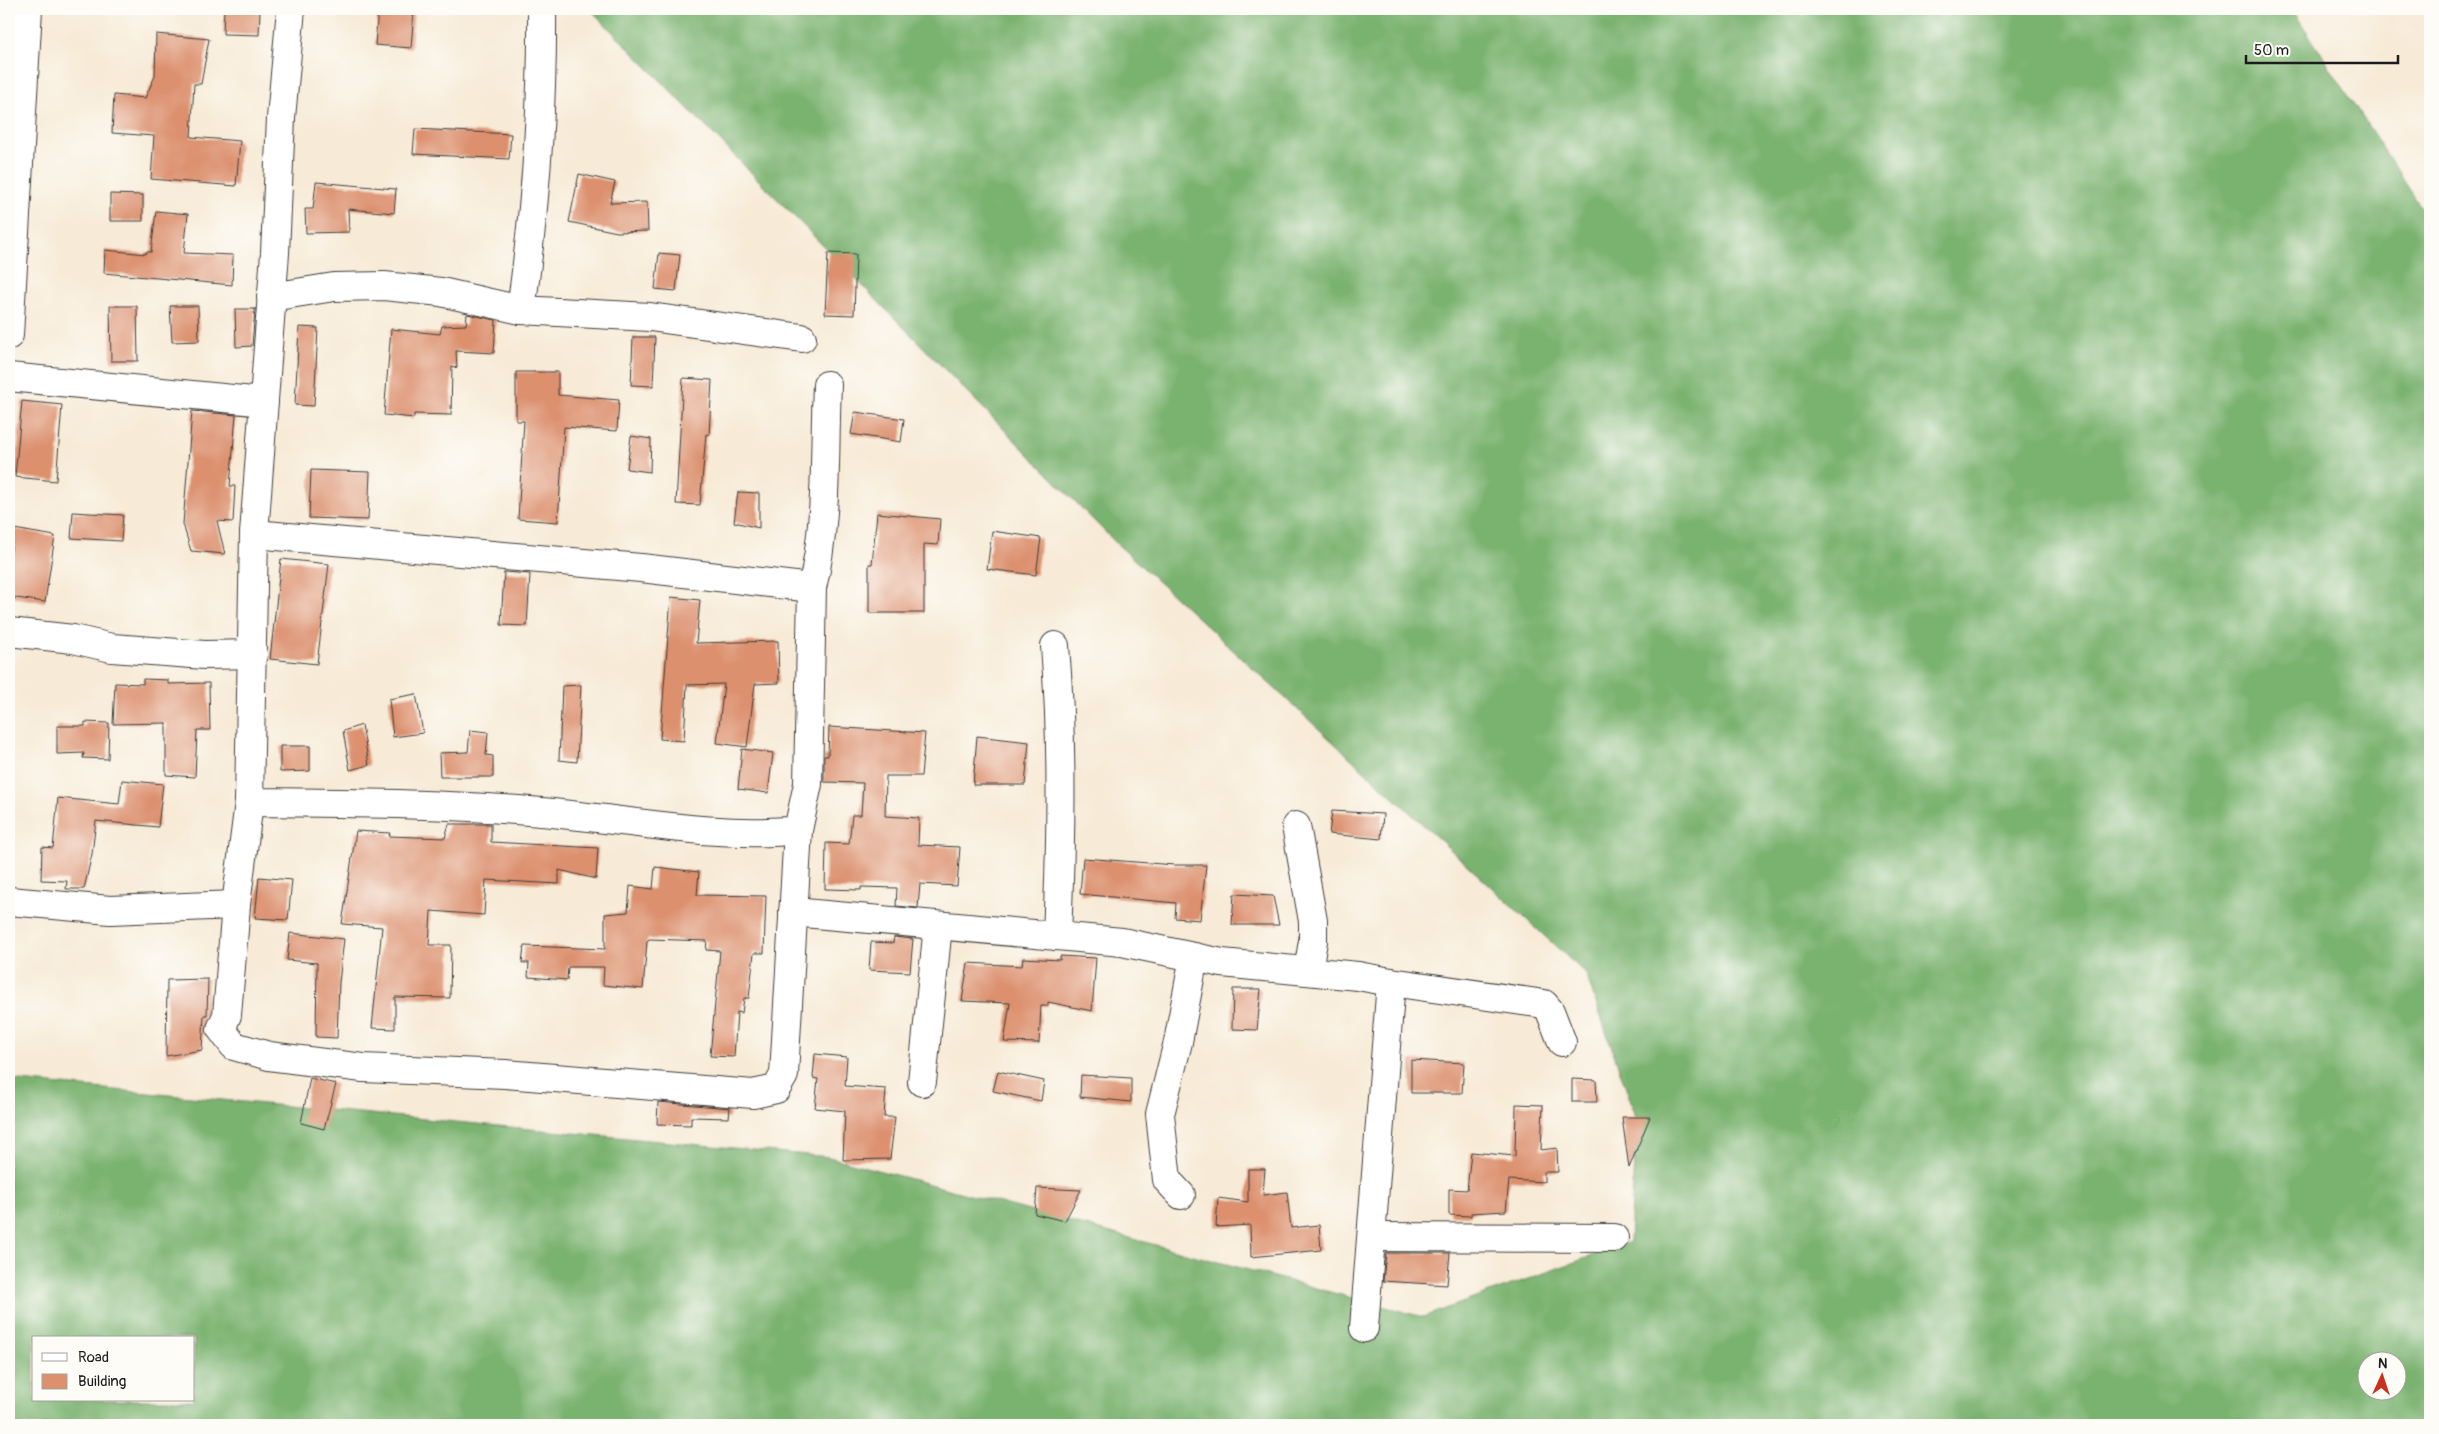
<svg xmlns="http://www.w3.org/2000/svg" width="2439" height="1434" font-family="Pangolin,sans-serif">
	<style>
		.forest { fill: #7ab26f; stroke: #4b6746; fill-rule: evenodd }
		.building { fill: #dc906e }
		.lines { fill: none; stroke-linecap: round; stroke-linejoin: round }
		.minor-casing { stroke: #3d3b38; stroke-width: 30 }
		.minor { stroke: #fff; stroke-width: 28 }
	</style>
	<rect width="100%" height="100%" fill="#fdfcf7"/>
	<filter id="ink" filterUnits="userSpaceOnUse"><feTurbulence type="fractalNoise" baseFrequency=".02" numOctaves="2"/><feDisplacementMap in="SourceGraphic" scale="10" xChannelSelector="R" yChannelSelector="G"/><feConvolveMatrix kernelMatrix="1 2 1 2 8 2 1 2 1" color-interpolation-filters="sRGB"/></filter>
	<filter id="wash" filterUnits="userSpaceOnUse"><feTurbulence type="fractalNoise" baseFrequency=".0096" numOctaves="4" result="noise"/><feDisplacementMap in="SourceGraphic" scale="20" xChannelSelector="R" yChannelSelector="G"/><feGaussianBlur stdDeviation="1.12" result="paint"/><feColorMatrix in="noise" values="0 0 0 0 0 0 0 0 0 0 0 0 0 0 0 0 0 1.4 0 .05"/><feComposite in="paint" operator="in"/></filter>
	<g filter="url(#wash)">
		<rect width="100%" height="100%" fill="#f7ead6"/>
		<path class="forest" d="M 590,9 L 2292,9 L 2430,221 L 2430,1425 L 9,1425 L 9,1080 L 829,1157 L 1423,1317 L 1630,1242 L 1636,1117 L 1586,974 L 1114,541 ZM 34,1338 L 194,1338 L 194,1400 L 34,1400 ZM 2366,1362 L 2396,1362 L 2396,1392 L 2366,1392 Z"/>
		<g id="blocks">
			<g class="building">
				<path d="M 224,9 L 260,10 L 259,35 L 223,34 Z"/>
				<path d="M 378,9 L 414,9 L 411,48 L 375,45 Z"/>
				<path d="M 156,34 L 209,39 L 201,84 L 194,84 L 191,137 L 240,141 L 236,186 L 151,179 L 154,136 L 112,133 L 114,95 L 145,98 L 155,76 Z"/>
				<path d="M 415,129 L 511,134 L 509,159 L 413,154 Z"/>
				<path d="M 579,174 L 615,182 L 610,203 L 647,202 L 648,231 L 617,232 L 569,222 Z"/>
				<path d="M 316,182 L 396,189 L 394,213 L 348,209 L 349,232 L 306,233 L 305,209 L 313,209 Z"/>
				<path d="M 110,194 L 143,195 L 143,221 L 110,221 Z"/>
				<path d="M 156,211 L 188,214 L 184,253 L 233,255 L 232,285 L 104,273 L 105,250 L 146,254 L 146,252 L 151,252 Z"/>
				<path d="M 659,253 L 680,255 L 676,291 L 655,289 Z"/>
				<path d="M 828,253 L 856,254 L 854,315 L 825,314 Z"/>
				<path d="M 110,306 L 137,306 L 138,361 L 111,361 Z"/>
				<path d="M 170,306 L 198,306 L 199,341 L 172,342 Z"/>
				<path d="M 235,309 L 255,309 L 252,346 L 236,347 Z"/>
				<path d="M 467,314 L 496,320 L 494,353 L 456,351 L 457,368 L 452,366 L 451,415 L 414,414 L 414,418 L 384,415 L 391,329 L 440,334 L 442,326 L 466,325 Z"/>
				<path d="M 299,327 L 318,328 L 314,406 L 295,405 Z"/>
				<path d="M 633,337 L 655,337 L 653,386 L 631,385 Z"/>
				<path d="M 516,372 L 558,372 L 558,395 L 619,400 L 617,431 L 564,427 L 558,522 L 518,519 L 524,421 L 516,421 Z"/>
				<path d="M 683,378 L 712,380 L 709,435 L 706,434 L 700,505 L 676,504 Z"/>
				<path d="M 22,401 L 62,405 L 56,481 L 15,477 Z"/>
				<path d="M 192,411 L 236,415 L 230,486 L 235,486 L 233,522 L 217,521 L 225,554 L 191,551 L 183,524 Z"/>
				<path d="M 855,412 L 904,419 L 901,442 L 851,434 Z"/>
				<path d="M 631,436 L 651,439 L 650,472 L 627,469 Z"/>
				<path d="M 311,470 L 370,472 L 368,520 L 309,518 Z"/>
				<path d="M 738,492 L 759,493 L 759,528 L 734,522 Z"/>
				<path d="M 73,512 L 123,515 L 121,541 L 71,538 Z"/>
				<path d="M 877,513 L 940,519 L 938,545 L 924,544 L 924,613 L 869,613 L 869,564 L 872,564 Z"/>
				<path d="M 14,529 L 55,536 L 45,602 L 9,597 L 9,562 Z"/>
				<path d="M 992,531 L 1041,538 L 1036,575 L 987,569 Z"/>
				<path d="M 281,559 L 329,564 L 317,664 L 270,659 Z"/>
				<path d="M 504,572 L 530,574 L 527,626 L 501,625 Z"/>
				<path d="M 671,597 L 700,600 L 696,643 L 778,641 L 779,683 L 755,684 L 747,747 L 717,743 L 724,684 L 687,685 L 684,741 L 660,739 Z"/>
				<path d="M 143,679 L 168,680 L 168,684 L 209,683 L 210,730 L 197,730 L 195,777 L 166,775 L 166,723 L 113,724 L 115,683 L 143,684 Z"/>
				<path d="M 581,685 L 577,762 L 559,760 L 562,686 Z"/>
				<path d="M 416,694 L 423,733 L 393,737 L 389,699 Z"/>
				<path d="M 85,722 L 109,723 L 108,759 L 83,758 L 84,753 L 57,754 L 57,726 L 85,726 Z"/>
				<path d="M 362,725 L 369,765 L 350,770 L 343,731 Z"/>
				<path d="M 829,727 L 925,733 L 921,776 L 886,776 L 885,816 L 919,818 L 918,845 L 960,847 L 957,886 L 920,884 L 918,908 L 896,906 L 897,888 L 861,887 L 861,890 L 825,889 L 826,843 L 849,844 L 852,815 L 861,815 L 863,783 L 824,782 L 824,756 L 828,756 Z"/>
				<path d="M 470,730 L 488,732 L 486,755 L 493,756 L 493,777 L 440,777 L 439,753 L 468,752 Z"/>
				<path d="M 977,736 L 1029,742 L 1025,785 L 973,785 Z"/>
				<path d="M 280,746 L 310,746 L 310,771 L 280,772 Z"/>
				<path d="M 742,749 L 773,753 L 768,793 L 738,789 Z"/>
				<path d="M 122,780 L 163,784 L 158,827 L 96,821 L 92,854 L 84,889 L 66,889 L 67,881 L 41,880 L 42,847 L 53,848 L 58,798 L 119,804 Z"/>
				<path d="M 1332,811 L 1383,814 L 1381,839 L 1329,834 Z"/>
				<path d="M 449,824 L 491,824 L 491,842 L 598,848 L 596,879 L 559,870 L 559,884 L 486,880 L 484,915 L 431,911 L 429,945 L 451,945 L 450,998 L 395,997 L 395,1029 L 372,1028 L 382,927 L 342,924 L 356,831 L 390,833 L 389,836 L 445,838 Z"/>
				<path d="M 1083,858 L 1175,865 L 1206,865 L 1200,920 L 1175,918 L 1176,903 L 1080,894 Z"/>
				<path d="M 655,867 L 699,872 L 697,895 L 766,896 L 764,953 L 754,953 L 749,998 L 744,998 L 742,1013 L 737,1012 L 734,1057 L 710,1056 L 720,951 L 706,950 L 707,941 L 649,939 L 647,941 L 643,989 L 603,985 L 604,967 L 568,967 L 567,980 L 528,977 L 529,963 L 522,963 L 524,946 L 605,949 L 605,914 L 628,912 L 630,886 L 653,889 Z"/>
				<path d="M 259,877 L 292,880 L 288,920 L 255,918 Z"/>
				<path d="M 1234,894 L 1273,896 L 1279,925 L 1232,925 Z"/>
				<path d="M 290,933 L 344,939 L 339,983 L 337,1038 L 316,1037 L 317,963 L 287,960 Z"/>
				<path d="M 894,937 L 913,939 L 910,972 L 869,970 L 871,942 L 893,943 Z"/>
				<path d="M 1060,956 L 1096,958 L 1092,1011 L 1048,1002 L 1048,1006 L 1041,1006 L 1039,1043 L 1004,1042 L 1010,1003 L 962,1001 L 968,963 L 1022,966 L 1023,958 L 1060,960 Z"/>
				<path d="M 208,979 L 207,1015 L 204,1015 L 202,1050 L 166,1056 L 167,980 Z"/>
				<path d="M 1233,989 L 1261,989 L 1257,1030 L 1232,1029 Z"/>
				<path d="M 815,1054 L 847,1057 L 845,1086 L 886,1089 L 884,1117 L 895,1117 L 890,1159 L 843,1160 L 845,1111 L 815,1108 L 818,1079 L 813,1078 Z"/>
				<path d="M 1411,1060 L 1464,1063 L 1462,1093 L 1411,1093 Z"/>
				<path d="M 998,1071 L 1044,1081 L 1041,1101 L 993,1091 Z"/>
				<path d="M 1081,1075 L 1131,1078 L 1131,1102 L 1080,1097 Z"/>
				<path d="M 310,1078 L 336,1084 L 324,1129 L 301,1123 Z"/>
				<path d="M 1572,1079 L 1596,1080 L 1597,1102 L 1572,1102 Z"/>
				<path d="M 658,1102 L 730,1108 L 729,1118 L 691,1117 L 691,1125 L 657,1124 Z"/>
				<path d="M 1516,1104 L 1543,1105 L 1541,1150 L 1557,1148 L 1558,1172 L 1544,1172 L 1544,1182 L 1509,1180 L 1506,1211 L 1471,1213 L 1471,1216 L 1449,1215 L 1449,1189 L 1467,1190 L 1471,1152 L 1515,1156 Z"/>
				<path d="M 1622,1117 L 1650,1117 L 1629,1168 Z"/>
				<path d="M 1248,1169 L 1265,1169 L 1263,1195 L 1287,1192 L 1291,1228 L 1319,1225 L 1321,1250 L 1251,1257 L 1250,1225 L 1216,1227 L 1218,1198 L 1248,1202 Z"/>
				<path d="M 1037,1188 L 1081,1190 L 1065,1221 L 1035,1214 Z"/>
				<path d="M 1386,1253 L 1450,1253 L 1447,1285 L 1383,1281 Z"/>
			</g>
		</g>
	</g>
	<g filter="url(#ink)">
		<use href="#blocks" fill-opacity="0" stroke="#3d3b38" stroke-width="1"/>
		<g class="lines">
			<g class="minor-casing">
				<g id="minor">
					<path d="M 291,9 L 281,118 L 275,253 L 254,534 L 249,802 L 236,905 L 227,1015 L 221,1029 L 234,1046 L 269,1056 L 363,1068 L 505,1074 L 753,1094 L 776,1089 L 784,1075 L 798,830"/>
					<path d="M 271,297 L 334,287 L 384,286 L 441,292 L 521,310 L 650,317 L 802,338"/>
					<path d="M 521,310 C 535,209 543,110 542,9"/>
					<path d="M 9,335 L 28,9"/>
					<path d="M 9,377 L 264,402"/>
					<path d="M 254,534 L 641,568 L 812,588"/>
					<path d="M 9,632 L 73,639 L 112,648 L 205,655 L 253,654"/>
					<path d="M 1055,646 C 1063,743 1061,839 1057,936"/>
					<path d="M 249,802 C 347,803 444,803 541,812 C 624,819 717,839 798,830 L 808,784 L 812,588 C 828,522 824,452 827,385"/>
					<path d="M 1296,826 L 1313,921 L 1313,941 L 1308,971"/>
					<path d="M 9,901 L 110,910 L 236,905"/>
					<path d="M 793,912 L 1122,942 L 1222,963 L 1358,976 L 1391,982 L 1364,1328"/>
					<path d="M 1391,982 L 1544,1004 L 1550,1011 L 1562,1042"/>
					<path d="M 922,1082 L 938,926"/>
					<path d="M 1181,1195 L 1167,1180 L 1160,1114 L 1178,1042 L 1194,957"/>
					<path d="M 1372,1237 L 1614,1238"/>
				</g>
			</g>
			<use href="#minor" class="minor"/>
		</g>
	</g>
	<rect width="2439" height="1434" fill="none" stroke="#fdfcf7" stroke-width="30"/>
	<rect x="32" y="1336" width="162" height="65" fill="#fdfcf7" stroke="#a3a29f"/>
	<rect x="42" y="1353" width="25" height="8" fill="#ffffff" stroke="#a3a29f"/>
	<text x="78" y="1362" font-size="15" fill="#1c1c1c">Road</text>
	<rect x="42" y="1374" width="25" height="15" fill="#dc906e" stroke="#a3a29f"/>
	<text x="78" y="1386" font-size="15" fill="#1c1c1c">Building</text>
	<g transform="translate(2382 1376) rotate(3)"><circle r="24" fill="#fdfcf7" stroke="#a3a29f"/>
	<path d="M0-4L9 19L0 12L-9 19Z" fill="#c8321e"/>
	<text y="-8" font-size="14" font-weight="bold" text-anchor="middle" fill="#1c1c1c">N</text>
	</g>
	<path d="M2246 55v8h152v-8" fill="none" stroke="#1c1c1c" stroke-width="2.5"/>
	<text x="2254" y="55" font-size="15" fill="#1c1c1c" stroke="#fdfcf7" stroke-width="4" paint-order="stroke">50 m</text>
</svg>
